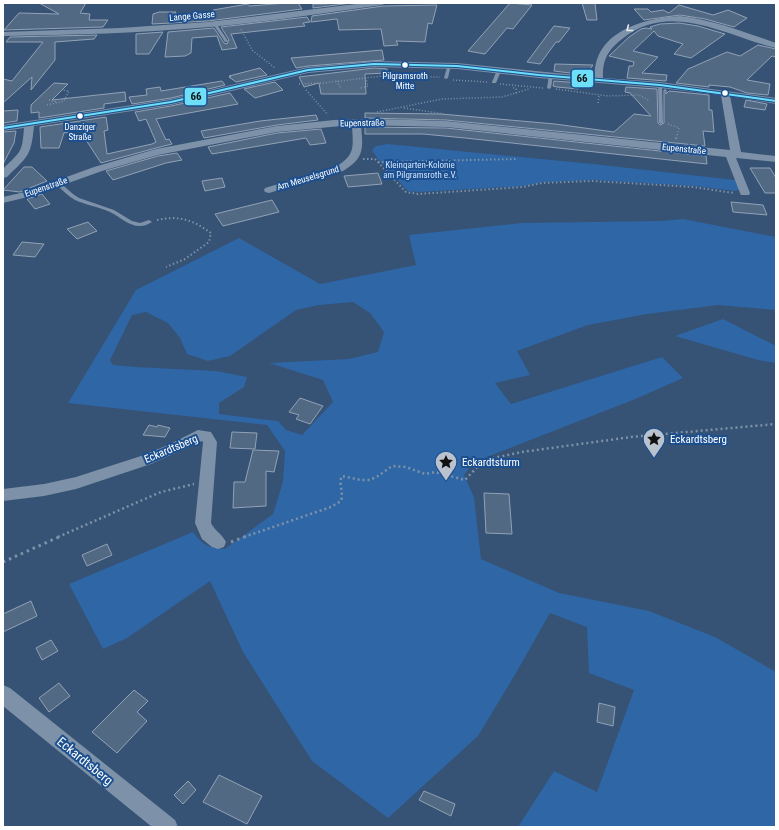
<svg xmlns="http://www.w3.org/2000/svg" width="779" height="830" font-family="'Roboto Condensed',sans-serif">
	<style>
		.green { fill: #2f66a5; fill-rule: evenodd }
		.building { fill: #526984; stroke: #92a2b6 }
		.lines { fill: none; stroke-linecap: round; stroke-linejoin: round }
		.path-far3 { stroke: #7d92a8; stroke-width: 1.5; stroke-dasharray: 1 2; stroke-linecap: butt }
		.path-far2 { stroke: #7d92a8; stroke-width: 2; stroke-dasharray: 1.5 2.5; stroke-linecap: butt }
		.path-far1 { stroke: #7d92a8; stroke-width: 2.5; stroke-dasharray: 2 3; stroke-linecap: butt }
		.path { stroke: #7d92a8; stroke-width: 3; stroke-dasharray: 2.5 4; stroke-linecap: butt }
		.lane { fill: #7d92a8; fill-rule: evenodd }
		.street { fill: #7d92a8; fill-rule: evenodd }
		.bus-1-casing { stroke: #1b4f8f; stroke-width: 4 }
		.bus-1 { stroke: #6ddff8; stroke-width: 2 }
		.oneway { stroke: #e5e9ee }
		.bus-dot { fill: #fff; stroke: #1b4f8f; stroke-width: 1.5 }
		.labels { text-anchor: middle; dominant-baseline: central; stroke-width: 4; stroke-linejoin: round; paint-order: stroke }
		.far-street-label { font-size: 9px; fill: #fff; stroke: #1b4f8f }
		.far-bus-label { font-size: 9px; fill: #fff; stroke: #1b4f8f }
		.far-park-label { font-size: 9px; fill: #cfe3fa; stroke: #1b4f8f }
		.poi-label { font-size: 11px; fill: #fff; stroke: #1b4f8f; text-anchor: start }
		.street-label { font-size: 11px; fill: #fff; stroke: #1b4f8f }
		.near-street-label { font-size: 13px; fill: #fff; stroke: #1b4f8f }
		.line-badge { stroke: #1b4f8f; stroke-width: 1.5 }
		.pale-badge-label { font-size: 11px; text-anchor: middle; font-weight: bold; fill: #111 }
	</style>
	<rect width="100%" height="100%" fill="#365274"/>
	<g class="green">
		<path d="M 388,144 L 593,164 L 735,180 L 740,189 L 735,191 L 694,186 L 595,180 L 544,182 L 524,186 L 419,192 L 408,191 L 377,158 L 372,150 L 376,146 Z"/>
		<path d="M 683,219 L 776,237 L 776,310 L 718,305 L 647,314 L 588,325 L 517,351 L 530,375 L 495,383 L 511,404 L 662,357 L 683,378 L 638,398 L 474,462 L 464,475 L 474,497 L 481,559 L 559,593 L 649,611 L 715,637 L 776,672 L 776,827 L 518,827 L 554,771 L 597,792 L 634,690 L 589,673 L 587,627 L 550,613 L 516,673 L 478,736 L 388,818 L 312,761 L 243,652 L 210,581 L 127,638 L 103,649 L 69,584 L 193,532 C 203,545 208,548 225,549 L 273,514 L 283,482 L 285,451 L 267,425 L 68,403 L 136,290 L 239,238 L 320,284 L 416,265 L 409,235 L 521,223 L 661,221 ZM 353,302 L 370,313 L 384,332 L 378,352 L 349,359 L 269,363 L 323,380 L 333,402 L 302,435 L 286,430 L 278,421 L 219,414 L 219,403 L 244,387 L 247,377 L 216,371 L 136,367 L 113,365 L 110,360 L 132,315 L 146,312 L 168,323 L 180,338 L 187,354 L 208,361 L 230,356 L 296,310 L 319,305 Z"/>
		<path d="M 723,319 L 776,346 L 776,363 L 758,360 L 675,336 Z"/>
	</g>
	<g class="building">
		<path d="M 39,3 L 86,3 L 80,13 L 90,14 L 89,20 L 108,20 L 103,27 L 4,30 L 19,13 L 59,14 Z"/>
		<path d="M 286,3 L 298,3 L 302,9 L 208,21 L 152,24 L 153,14 L 159,12 L 176,12 L 172,18 L 199,17 L 213,14 L 213,10 L 242,5 L 247,4 L 250,6 Z"/>
		<path d="M 327,3 L 352,3 L 313,8 L 313,4 L 327,4 Z"/>
		<path d="M 510,3 L 532,5 L 513,29 L 507,28 L 485,54 L 468,51 Z"/>
		<path d="M 582,3 L 595,3 L 597,20 L 587,20 Z"/>
		<path d="M 437,5 L 432,24 L 428,23 L 425,42 L 396,41 L 398,45 L 384,46 L 381,29 L 339,30 L 337,19 L 311,22 L 312,16 L 383,6 Z"/>
		<path d="M 679,5 L 713,15 L 728,10 L 747,18 L 734,27 L 705,19 L 680,15 L 644,20 L 634,9 L 648,9 L 651,12 L 663,10 L 669,13 Z"/>
		<path d="M 307,17 L 310,22 L 303,23 L 305,26 L 231,34 L 237,48 L 222,50 L 217,36 L 192,38 L 191,53 L 185,56 L 165,57 L 168,32 L 214,28 L 224,43 L 227,44 L 229,40 L 221,27 Z"/>
		<path d="M 679,23 L 698,26 L 725,34 L 691,58 L 674,54 L 683,44 L 658,36 L 654,31 L 633,51 L 658,57 L 642,73 L 667,75 L 666,81 L 627,78 L 629,66 L 633,66 L 634,62 L 609,56 L 629,37 L 641,29 L 646,28 L 652,29 L 650,27 L 660,24 Z"/>
		<path d="M 554,26 L 570,28 L 559,42 L 556,42 L 540,64 L 527,62 Z"/>
		<path d="M 163,32 L 149,54 L 136,54 L 136,34 Z"/>
		<path d="M 97,35 L 94,39 L 55,42 L 55,60 L 31,90 L 32,77 L 3,103 L 3,79 L 12,81 L 43,42 L 6,42 L 10,37 Z"/>
		<path d="M 758,45 L 776,49 L 776,57 L 772,56 L 747,80 L 770,84 L 768,95 L 747,93 L 730,87 L 709,85 L 709,87 L 676,83 L 688,69 L 727,52 L 740,56 Z"/>
		<path d="M 382,50 L 384,60 L 308,66 L 296,68 L 291,58 Z"/>
		<path d="M 555,64 L 593,65 L 586,75 L 554,71 Z"/>
		<path d="M 260,68 L 267,75 L 236,82 L 229,77 L 231,77 L 229,76 Z"/>
		<path d="M 374,68 L 387,69 L 388,73 L 365,74 L 366,94 L 321,94 L 319,83 L 304,87 L 299,77 Z"/>
		<path d="M 222,81 L 225,85 L 171,98 L 132,104 L 129,97 L 147,95 L 146,89 L 160,87 L 161,91 Z"/>
		<path d="M 554,81 L 580,83 L 578,89 L 557,87 L 553,86 Z"/>
		<path d="M 275,82 L 283,90 L 255,98 L 244,89 Z"/>
		<path d="M 54,83 L 68,84 L 52,100 L 125,92 L 126,101 L 104,104 L 104,108 L 39,118 L 39,112 L 31,113 L 31,105 Z"/>
		<path d="M 626,87 L 657,89 L 658,123 L 660,125 L 664,123 L 664,90 L 666,90 L 666,94 L 669,91 L 709,95 L 709,110 L 712,110 L 714,132 L 703,131 L 705,146 L 446,120 L 365,118 L 365,113 L 441,114 L 555,124 L 614,132 L 634,114 L 651,116 L 630,93 L 625,92 Z"/>
		<path d="M 230,93 L 238,104 L 156,119 L 166,140 L 169,139 L 172,144 L 156,148 L 101,163 L 86,140 L 83,130 L 64,133 L 59,148 L 41,148 L 40,127 L 106,117 L 108,130 L 104,131 L 107,154 L 152,144 L 156,142 L 146,119 L 139,121 L 135,112 L 171,106 Z"/>
		<path d="M 746,100 L 767,104 L 765,110 L 744,107 Z"/>
		<path d="M 18,110 L 17,121 L 3,123 L 3,111 Z"/>
		<path d="M 316,115 L 318,120 L 277,125 L 204,138 L 201,131 L 260,121 Z"/>
		<path d="M 365,127 L 446,128 L 706,156 L 707,164 L 465,138 L 423,134 L 365,134 Z"/>
		<path d="M 321,129 L 326,143 L 310,145 L 306,138 L 212,154 L 208,147 L 277,133 Z"/>
		<path d="M 16,131 L 14,143 L 3,164 L 3,132 Z"/>
		<path d="M 177,153 L 182,160 L 166,163 L 113,180 L 106,171 L 158,156 Z"/>
		<path d="M 24,167 L 32,167 L 47,181 L 20,192 L 3,190 Z"/>
		<path d="M 750,168 L 770,168 L 776,178 L 776,193 L 765,193 Z"/>
		<path d="M 378,173 L 382,184 L 348,187 L 344,176 Z"/>
		<path d="M 222,178 L 225,187 L 205,191 L 202,181 Z"/>
		<path d="M 42,194 L 50,204 L 35,209 L 27,199 Z"/>
		<path d="M 272,200 L 279,212 L 223,226 L 215,214 Z"/>
		<path d="M 731,202 L 763,205 L 767,215 L 733,212 Z"/>
		<path d="M 88,222 L 97,231 L 77,239 L 67,229 Z"/>
		<path d="M 22,242 L 44,244 L 35,257 L 13,255 Z"/>
		<path d="M 300,398 L 323,406 L 310,424 L 296,419 L 299,415 L 289,412 Z"/>
		<path d="M 149,425 L 157,427 L 158,425 L 170,428 L 165,437 L 143,435 Z"/>
		<path d="M 232,432 L 257,433 L 255,449 L 230,448 Z"/>
		<path d="M 253,450 L 279,451 L 274,472 L 266,471 L 266,506 L 233,508 L 234,482 L 245,482 Z"/>
		<path d="M 484,493 L 509,494 L 512,534 L 486,533 Z"/>
		<path d="M 107,544 L 112,555 L 87,566 L 82,555 Z"/>
		<path d="M 31,601 L 37,616 L 3,632 L 3,614 Z"/>
		<path d="M 51,640 L 58,651 L 42,660 L 36,648 Z"/>
		<path d="M 59,683 L 70,696 L 49,712 L 39,698 Z"/>
		<path d="M 134,690 L 148,701 L 137,712 L 147,721 L 117,753 L 92,732 Z"/>
		<path d="M 599,703 L 615,707 L 613,726 L 597,722 Z"/>
		<path d="M 219,775 L 262,796 L 247,824 L 203,802 Z"/>
		<path d="M 188,781 L 196,790 L 183,804 L 174,795 Z"/>
		<path d="M 424,791 L 455,804 L 451,816 L 419,800 Z"/>
	</g>
	<g class="lines">
		<g class="path-far3">
			<path d="M 241,29 L 252,50 L 275,68"/>
			<path d="M 453,80 L 487,82"/>
			<path d="M 337,81 L 341,89"/>
			<path d="M 299,84 L 323,83 L 382,76 L 440,77"/>
			<path d="M 500,84 L 543,88"/>
			<path d="M 361,88 L 368,86 L 366,78"/>
			<path d="M 556,89 L 608,96 L 639,95 L 650,101"/>
			<path d="M 306,90 L 328,115"/>
			<path d="M 516,93 L 529,89"/>
			<path d="M 49,100 L 57,102"/>
			<path d="M 598,103 L 599,95"/>
			<path d="M 47,105 L 64,101 L 69,91 L 62,90"/>
			<path d="M 404,108 L 445,114"/>
			<path d="M 377,112 L 442,99 L 502,97 L 516,93 L 516,89 L 512,87"/>
			<path d="M 668,124 L 679,128 L 677,136"/>
		</g>
		<g class="path-far2">
			<path d="M 676,139 L 677,135"/>
			<path d="M 363,159 L 375,159 L 406,192 L 418,194 L 523,187 L 542,183 L 593,181 L 693,187 L 734,193"/>
			<path d="M 378,162 L 517,159"/>
			<path d="M 157,220 C 179,215 193,220 211,233 L 209,242 L 185,259 L 166,267"/>
		</g>
		<g class="path-far1">
			<path d="M 58,537 L 161,492 L 194,484"/>
			<path d="M 244,537 L 331,507 L 341,501 C 344,492 338,484 342,476 L 361,480 L 370,480 L 378,476 L 392,466 L 406,467 L 425,474 L 435,472 L 465,480 L 480,464 L 489,459 L 522,452 L 631,437 L 776,424"/>
		</g>
		<g class="path">
			<path d="M 231,542 L 247,536"/>
			<path d="M 3,562 L 61,536"/>
		</g>
		<g class="lane">
			<path d="M 214,23 L 216,23 L 228,41 L 227,42 L 225,42 L 213,24 Z"/>
			<path d="M 448,64 L 451,65 L 448,78 L 446,79 L 444,78 Z"/>
			<path d="M 497,70 L 501,71 L 496,83 L 492,83 L 492,82 Z"/>
			<path d="M 549,75 L 553,76 L 551,88 L 549,89 L 547,88 Z"/>
			<path d="M 658,84 L 662,85 L 663,123 L 661,124 L 659,123 Z"/>
			<path d="M 58,181 L 73,194 L 79,198 L 114,210 L 132,221 L 140,223 L 149,220 L 152,222 C 135,233 124,219 110,212 C 99,207 86,205 75,200 C 68,196 62,190 56,184 L 55,183 Z"/>
		</g>
		<g class="street">
			<path d="M 364,3 L 386,3 L 382,5 C 325,13 267,22 210,27 C 141,33 72,35 3,36 L 3,32 L 120,28 L 208,22 Z"/>
			<path d="M 680,16 C 714,20 744,32 776,43 L 776,48 C 725,36 671,0 622,39 C 608,50 602,60 603,78 L 660,82 L 776,98 L 776,104 L 730,96 L 741,152 L 776,156 L 776,162 L 736,158 L 750,193 L 749,195 L 741,195 L 740,193 L 726,157 L 446,127 L 361,125 C 363,148 365,158 343,171 L 269,193 L 265,192 L 264,190 L 265,188 L 335,167 C 356,155 353,147 352,125 L 277,132 L 158,155 L 102,171 L 32,196 L 3,203 L 3,197 L 25,192 L 94,167 L 156,149 L 277,126 L 334,120 L 376,119 L 446,121 L 730,150 L 721,95 L 660,88 L 539,78 L 457,69 L 374,67 L 308,73 L 171,105 L 34,126 C 31,157 28,156 7,177 L 3,178 L 3,169 C 21,151 22,153 24,128 L 3,131 L 3,125 L 171,99 L 308,67 L 374,61 L 457,63 L 595,77 C 593,32 644,18 680,16 Z"/>
			<path d="M 198,430 L 211,432 L 217,442 L 211,523 C 215,531 222,534 226,542 L 224,547 L 218,549 L 212,547 L 202,539 L 195,523 L 203,442 L 202,441 L 151,464 L 76,489 L 44,496 L 3,501 L 3,489 L 44,484 L 76,477 L 141,456 L 168,445 Z"/>
			<path d="M 3,685 L 10,688 L 175,820 L 178,827 L 152,827 L 3,706 Z"/>
		</g>
		<g class="bus-1-casing">
			<path id="bus-1" d="M 3,128 L 171,102 L 308,70 L 374,64 L 457,66 L 539,75 L 660,85 L 776,101"/>
		</g>
		<use href="#bus-1" class="bus-1"/>
	</g>
	<defs><path id="oneway-chevron" d="M-2-3.5L2.5 0L-2 3.5" fill="none" stroke-width="1.6" stroke-linecap="round" stroke-linejoin="round"/></defs>
	<use class="oneway" href="#oneway-chevron" transform="translate(629 29) rotate(142)"/>
	<defs>
		<g id="sight-pin" transform="scale(1.15)"><path d="M0 17L-7.5 6A9.5 9.5 0 1 1 7.5 6Z" fill="#b9c2ce" stroke="#1b4f8f"/><path d="M0-6L1.8-2.2L6-1.7L2.9 1.2L3.7 5.4L0 3.3L-3.7 5.4L-2.9 1.2L-6-1.7L-1.8-2.2Z" fill="#111"/></g>
	</defs>
	<g fill-rule="evenodd">
		<use href="#sight-pin" x="654" y="439"/>
		<use href="#sight-pin" x="446" y="462"/>
	</g>
	<g class="bus-dot">
		<circle cx="405" cy="65" r="3.5"/>
		<circle cx="725" cy="93" r="3.5"/>
		<circle cx="80" cy="116" r="3.5"/>
	</g>
	<g class="labels">
		<g class="far-street-label">
			<text transform="translate(192 16) rotate(-5)">Lange Gasse</text>
			<text transform="translate(362 123) rotate(-1)">Eupenstraße</text>
			<text transform="translate(684 149) rotate(6)">Eupenstraße</text>
			<text transform="translate(308 178) rotate(-17)">Am Meuselsgrund</text>
			<text transform="translate(46 187) rotate(-19)">Eupenstraße</text>
		</g>
		<g class="far-bus-label">
			<text x="405" y="76">Pilgramsroth<tspan x="405" dy="10">Mitte</tspan></text>
			<text x="80" y="127">Danziger<tspan x="80" dy="10">Straße</tspan></text>
		</g>
		<g class="far-park-label">
			<text x="420" y="165">Kleingarten-Kolonie<tspan x="420" dy="10">am Pilgramsroth e.V.</tspan></text>
		</g>
		<g class="poi-label">
			<text x="670" y="439">Eckardtsberg</text>
			<text x="462" y="462">Eckardtsturm</text>
		</g>
		<g class="street-label">
			<text transform="translate(171 449) rotate(-23)">Eckardtsberg</text>
		</g>
		<g class="near-street-label">
			<text transform="translate(85 761) rotate(39)">Eckardtsberg</text>
		</g>
	</g>
	<g class="line-badge">
		<rect x="571" y="69" width="23" height="19" rx="4" fill="#6ddff8"/>
		<rect x="184" y="87" width="23" height="19" rx="4" fill="#6ddff8"/>
	</g>
	<g class="pale-badge-label">
		<text x="582" y="82">66</text>
		<text x="196" y="100">66</text>
	</g>
	<rect width="779" height="830" fill="none" stroke="#ffffff" stroke-width="8"/>
</svg>
